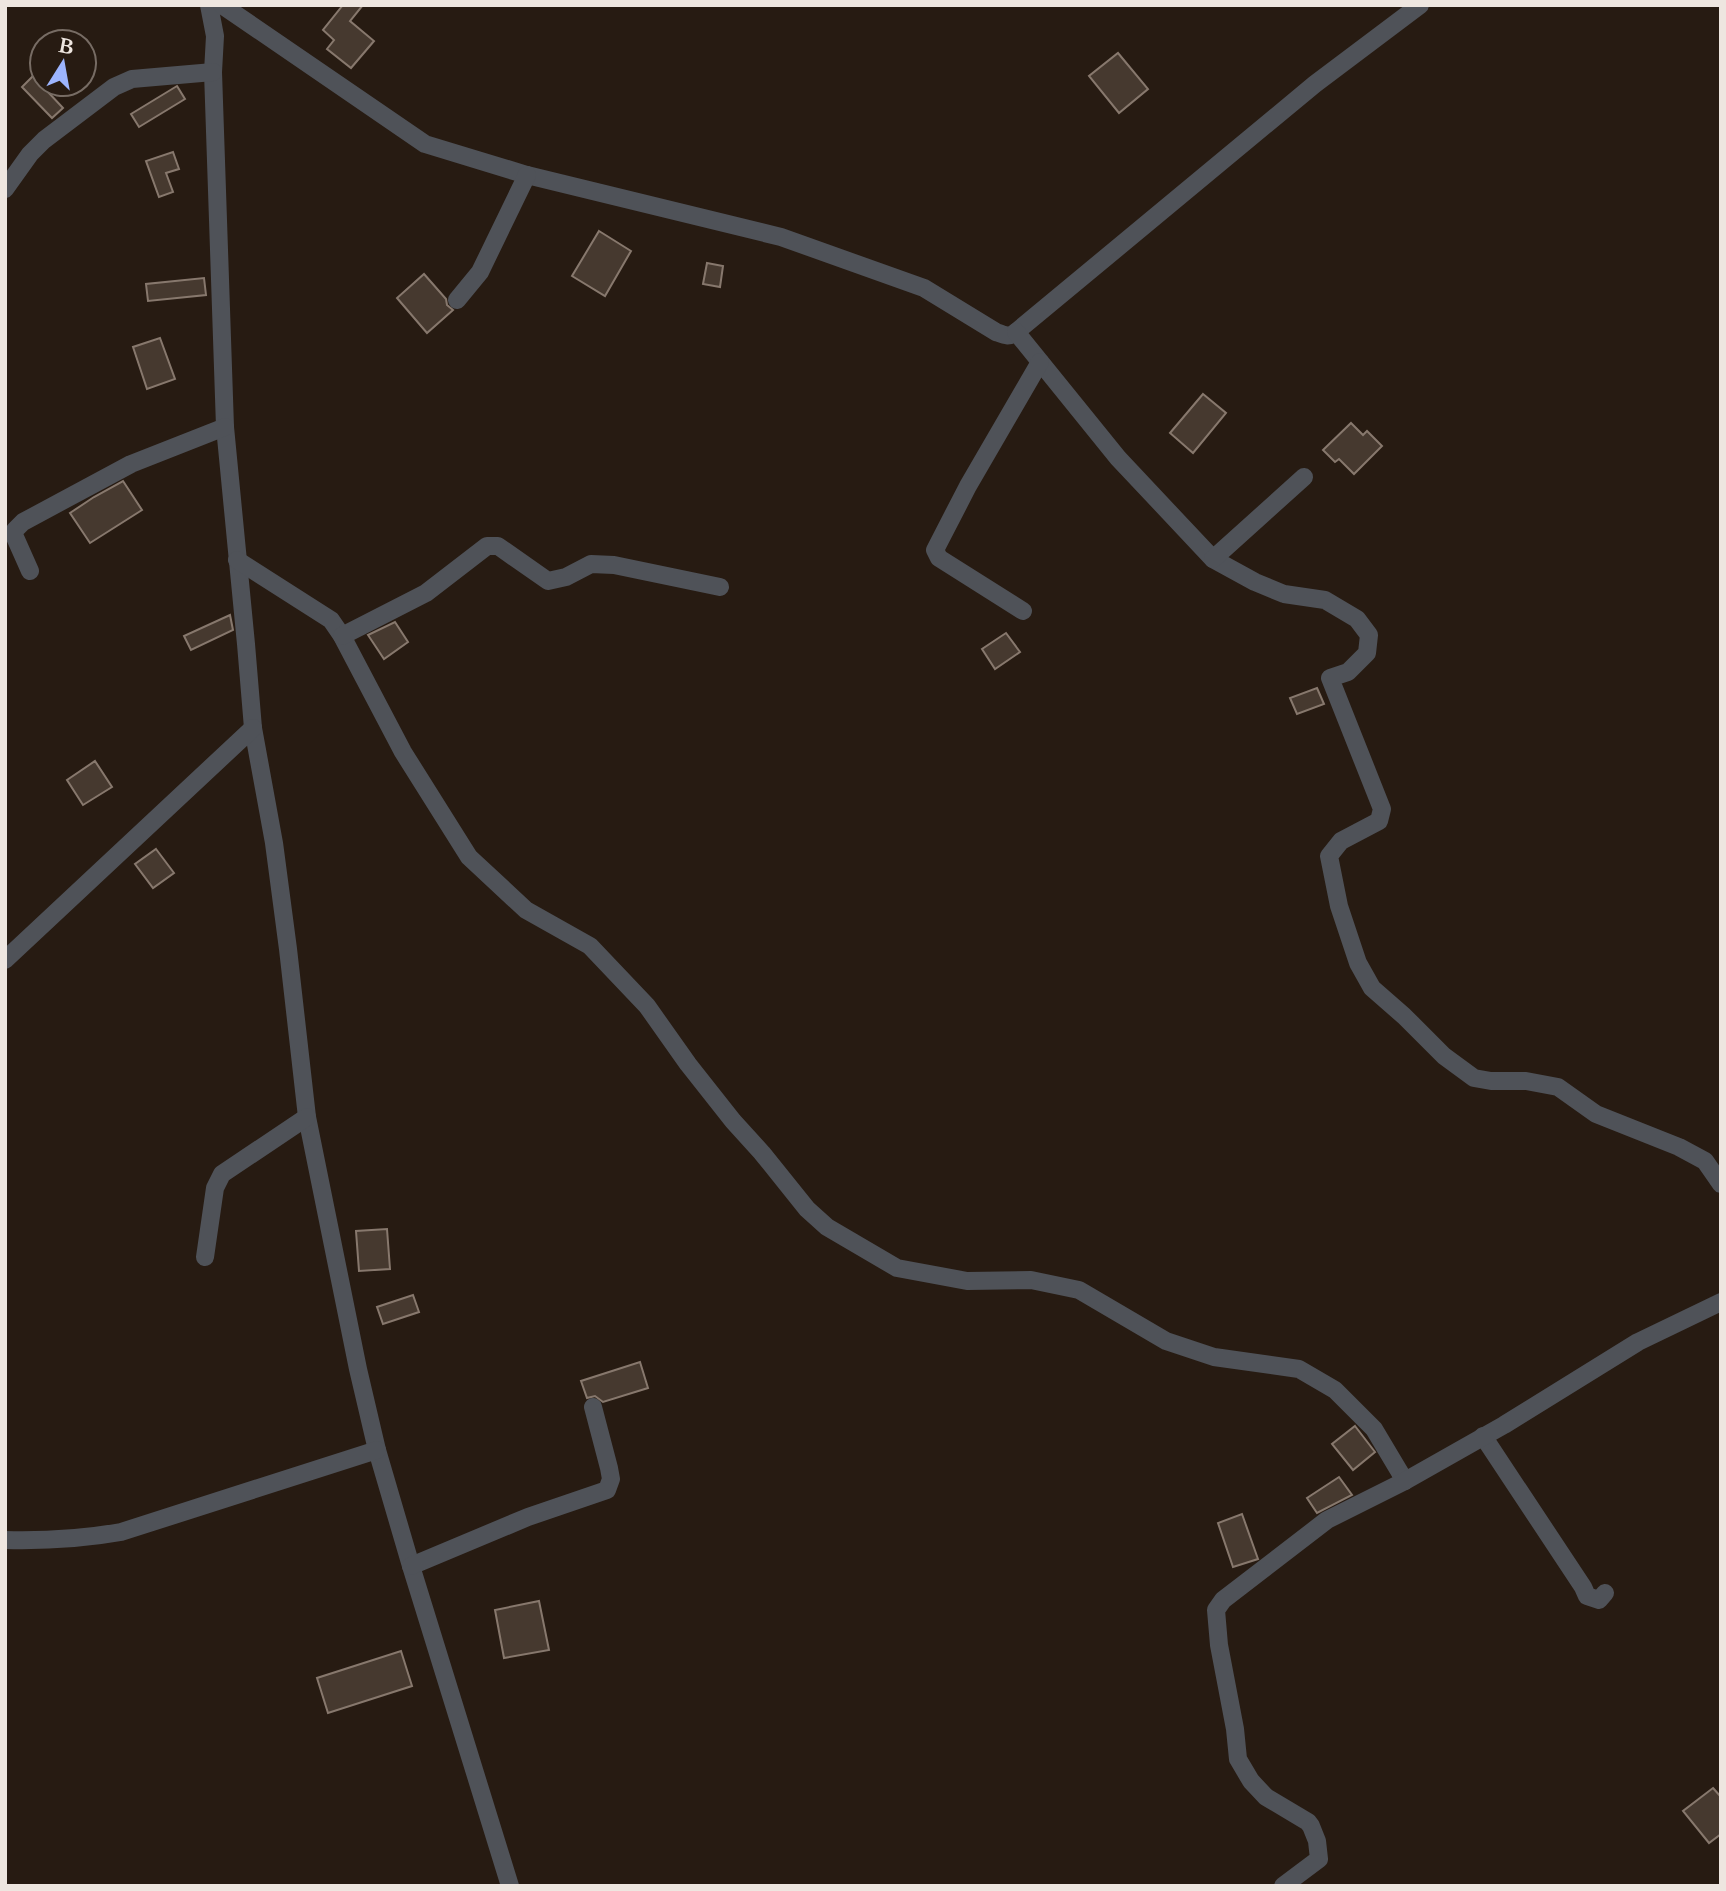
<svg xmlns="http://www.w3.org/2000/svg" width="1726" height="1891" font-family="'Libre Baskerville',serif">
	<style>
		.building { fill: #46392f; stroke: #87786d; stroke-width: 2 }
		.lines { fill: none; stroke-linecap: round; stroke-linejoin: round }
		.minor { stroke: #4f5258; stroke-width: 18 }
	</style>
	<rect width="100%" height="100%" fill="#271b12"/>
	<g class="building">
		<path d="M 343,5 L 363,5 L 350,21 L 374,41 L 351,68 L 327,49 L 334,40 L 323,30 Z"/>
		<path d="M 1118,53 L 1148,89 L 1119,113 L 1089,76 Z"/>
		<path d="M 33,76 L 63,108 L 52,118 L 22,87 Z"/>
		<path d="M 177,86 L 185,99 L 139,127 L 131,114 Z"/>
		<path d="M 173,152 L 179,169 L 166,173 L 173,192 L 159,197 L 146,161 Z"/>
		<path d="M 599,231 L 631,251 L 605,296 L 572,276 Z"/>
		<path d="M 707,263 L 723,266 L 720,287 L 703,284 Z"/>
		<path d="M 424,274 L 446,299 L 447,305 L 453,310 L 427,333 L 397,298 Z"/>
		<path d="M 204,278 L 206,295 L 148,301 L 146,284 Z"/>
		<path d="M 160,338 L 175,379 L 147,389 L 133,347 Z"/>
		<path d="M 1203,394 L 1226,413 L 1193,453 L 1170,433 Z"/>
		<path d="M 1351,423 L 1363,435 L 1367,431 L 1382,446 L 1354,474 L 1339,459 L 1335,462 L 1323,450 Z"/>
		<path d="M 123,481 L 142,510 L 90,543 L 70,513 L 94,497 Z"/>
		<path d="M 230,615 L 233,630 L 191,650 L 184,636 Z"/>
		<path d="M 395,622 L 408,642 L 384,659 L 368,635 Z"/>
		<path d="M 1006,633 L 1020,652 L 995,669 L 982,649 Z"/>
		<path d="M 1317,688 L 1324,704 L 1297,714 L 1290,698 Z"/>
		<path d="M 95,761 L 112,787 L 83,805 L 67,780 Z"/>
		<path d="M 156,849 L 174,873 L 153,888 L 135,864 Z"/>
		<path d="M 387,1229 L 390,1269 L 359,1271 L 356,1231 Z"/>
		<path d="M 413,1295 L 419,1312 L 383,1324 L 377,1307 Z"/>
		<path d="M 640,1362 L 648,1388 L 603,1402 L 595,1396 L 587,1398 L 581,1381 Z"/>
		<path d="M 1355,1426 L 1375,1452 L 1353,1470 L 1332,1444 Z"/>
		<path d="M 1339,1477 L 1352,1495 L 1317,1513 L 1307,1498 Z"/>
		<path d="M 1242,1514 L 1258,1559 L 1233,1567 L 1218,1523 Z"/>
		<path d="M 539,1601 L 549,1650 L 504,1658 L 495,1610 Z"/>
		<path d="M 401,1651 L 412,1686 L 328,1713 L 317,1678 Z"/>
		<path d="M 1713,1788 L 1721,1797 L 1721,1834 L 1709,1843 L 1683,1811 Z"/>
	</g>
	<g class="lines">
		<g class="minor">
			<path d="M 209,5 L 215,36 L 213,72 L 225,427 L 246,644 L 253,728 L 274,843 L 288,949 L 307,1117 L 358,1369 L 377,1450 L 411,1566 L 510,1886"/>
			<path d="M 222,5 L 425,144 L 527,175 L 781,237 L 924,288 L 996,332 C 1004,335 1009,338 1016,332 L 1315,84 L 1420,5"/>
			<path d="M 5,189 L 30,154 L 44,140 L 114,87 L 132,79 L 213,72"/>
			<path d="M 457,300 L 480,272 L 527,175"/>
			<path d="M 1016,332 L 1118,458 L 1213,559 L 1255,582 L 1284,594 L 1325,600 L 1357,619 L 1369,635 L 1367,653 L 1348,672 L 1330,678 L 1382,809 L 1379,821 L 1341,841 L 1329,856 L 1339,906 L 1358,963 L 1372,988 L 1404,1016 L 1444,1056 L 1474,1078 L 1491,1081 L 1526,1081 L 1558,1087 L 1596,1114 L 1679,1147 L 1705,1161 L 1721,1184"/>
			<path d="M 1213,559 L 1304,477"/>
			<path d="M 237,560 L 331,620 L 342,636 L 403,752 L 469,857 L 526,910 L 590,946 L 647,1006 L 688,1064 L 733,1121 L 762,1153 L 807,1209 L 827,1227 L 897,1268 L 967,1281 L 1031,1280 L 1079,1290 L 1166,1341 L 1214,1357 L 1299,1369 L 1335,1390 L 1374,1429 L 1405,1481"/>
			<path d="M 30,571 L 14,535 L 15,530 L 23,522 L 131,464 L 225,427"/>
			<path d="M 1023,611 L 939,558 L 935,550 L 968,486 L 1040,362"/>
			<path d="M 342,636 L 426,593 L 487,546 L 498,546 L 548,581 L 566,577 L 591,564 L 614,565 L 720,587"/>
			<path d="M 5,960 L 253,728"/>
			<path d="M 205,1257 L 215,1188 L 222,1174 L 307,1117"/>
			<path d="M 1483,1436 L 1583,1587 L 1587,1596 L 1599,1600 L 1605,1593"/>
			<path d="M 5,1540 C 45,1541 82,1539 121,1532 L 377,1450"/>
			<path d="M 411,1566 L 528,1517 L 607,1490 L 611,1479 L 609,1468 L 593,1407"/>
			<path d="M 1283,1886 L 1319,1859 L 1317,1841 L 1311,1826 L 1308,1822 L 1266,1797 L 1251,1781 L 1238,1759 L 1235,1729 L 1219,1645 L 1216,1610 L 1223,1600 L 1327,1520 L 1405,1481 L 1504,1425 L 1638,1342 L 1721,1302"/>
		</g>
	</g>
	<rect width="1726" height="1891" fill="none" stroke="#eee6e0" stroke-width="14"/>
	<g transform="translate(63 63) rotate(11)"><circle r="33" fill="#271b12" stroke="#776c64" stroke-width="2"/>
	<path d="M0-5L12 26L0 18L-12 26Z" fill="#9cb4fd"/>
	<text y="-10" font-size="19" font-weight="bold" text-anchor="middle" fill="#eee6e0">B</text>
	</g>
</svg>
